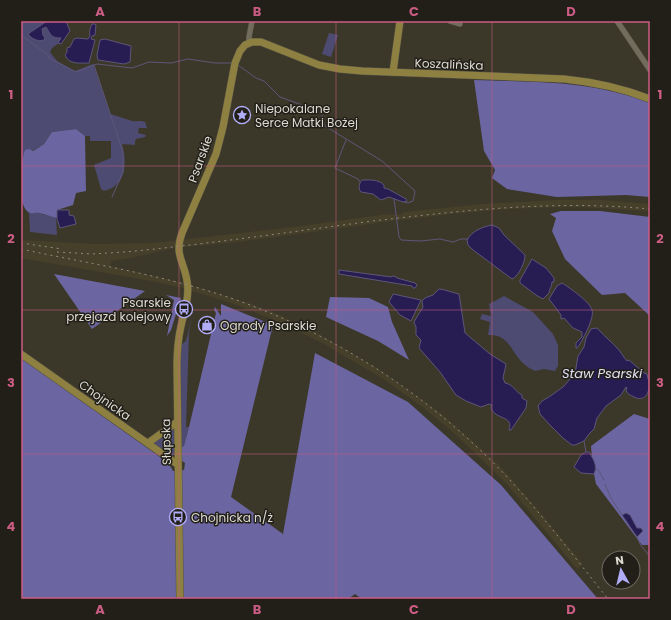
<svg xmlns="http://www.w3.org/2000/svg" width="671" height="620" font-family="Poppins,sans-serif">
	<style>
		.built { fill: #463f2a }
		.green { fill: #4d4b71 }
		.forest { fill: #6b65a2 }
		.water { fill: #271d53; stroke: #5d5679 }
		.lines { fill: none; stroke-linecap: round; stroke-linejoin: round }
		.stream { stroke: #5d5679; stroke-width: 1 }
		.street-casing { stroke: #575347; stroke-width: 6 }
		.secondary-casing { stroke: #575347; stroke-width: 8 }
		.street { stroke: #716c5c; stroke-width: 5 }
		.secondary { stroke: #8e8040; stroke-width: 7 }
		.rail { stroke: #8f8c81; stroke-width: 1; stroke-dasharray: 2 4; stroke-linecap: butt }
		.grid { fill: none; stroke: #cb5c84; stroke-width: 1; stroke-opacity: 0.55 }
		.labels { text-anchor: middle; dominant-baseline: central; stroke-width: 3; stroke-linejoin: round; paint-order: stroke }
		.street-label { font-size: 12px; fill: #dcdad1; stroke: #211f18 }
		.poi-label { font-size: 12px; fill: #dcdad1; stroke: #211f18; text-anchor: start }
		.water-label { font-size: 13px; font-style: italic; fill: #e0e0f2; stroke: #211f18 }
		.neatline { fill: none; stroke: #cb5c84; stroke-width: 1.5 }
		.grid-label { font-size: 13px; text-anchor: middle; font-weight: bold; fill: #cb5c84 }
	</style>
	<rect width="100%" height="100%" fill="#3c3829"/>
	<path class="built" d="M 557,200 L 601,200 L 650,204 L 650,211 L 581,207 L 557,207 L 508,209 L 460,213 L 392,221 L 237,242 L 174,248 L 131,258 L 111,261 L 110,266 L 184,283 L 249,303 L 282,316 L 313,331 L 374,366 L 442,414 L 499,465 L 533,504 L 583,564 L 577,569 L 505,482 L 454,433 L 425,409 L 385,380 L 324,344 L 279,322 L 234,304 L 183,288 L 151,281 L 21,258 L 21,240 L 94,244 L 154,243 L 294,227 L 388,214 L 391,215 L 402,214 L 404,212 L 484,204 Z"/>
	<g class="green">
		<path d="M 21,21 L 47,21 L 28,34 L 44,36 L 43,35 L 42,29 L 46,27 L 55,38 L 61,38 L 59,43 L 52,48 L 50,52 L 57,61 L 75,71 L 93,64 L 110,114 C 118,116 125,119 132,121 C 137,122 141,120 145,122 L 147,128 L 139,128 L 138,133 L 146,135 L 145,137 L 136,139 L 135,141 L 135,145 L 122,144 C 127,162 127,186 104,191 L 101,189 L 94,165 L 111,158 L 111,141 L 90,141 L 90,136 L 85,136 L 76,129 L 52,132 L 44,144 L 23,156 L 21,165 Z"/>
		<path d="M 329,33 L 338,35 L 331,57 L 322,54 Z"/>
		<path d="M 29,213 L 39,213 L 56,218 L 57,235 L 30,232 Z"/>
		<path d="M 504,296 L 533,312 L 553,334 L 558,345 L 558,366 L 555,371 L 544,369 L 535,371 C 531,369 527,367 524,364 C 510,352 510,334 488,335 L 490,322 L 480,319 L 482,314 L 491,316 L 489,304 Z"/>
		<path d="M 192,317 L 189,332 L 186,427 L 189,427 L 184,446 L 180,448 L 179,355 L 181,345 L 186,341 Z"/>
		<path d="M 173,429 L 175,431 L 175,454 L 172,456 L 154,444 L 153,442 Z"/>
	</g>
	<g class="forest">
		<path d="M 474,80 C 535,82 592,80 650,103 L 650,197 L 626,195 L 557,197 L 507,189 L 492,178 L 495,170 L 484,151 Z"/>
		<path d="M 76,129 L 85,136 L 86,191 L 76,193 L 73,205 L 57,210 L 57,218 C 51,217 45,214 39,213 C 35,212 30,215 27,211 C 17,201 20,163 25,150 L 29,149 L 33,151 L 44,144 L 52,132 Z"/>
		<path d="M 561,211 L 600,211 L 650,217 L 650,316 L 625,293 L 602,295 L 565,259 L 552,231 L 556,218 L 550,214 Z"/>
		<path d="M 54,274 L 145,291 L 92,329 Z"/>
		<path d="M 166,295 L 181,298 L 171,330 L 167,336 L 174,300 Z"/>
		<path d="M 330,297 L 369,298 L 388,307 L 392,322 L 409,360 L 378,341 L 326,317 Z"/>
		<path d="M 221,304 L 273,325 L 231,497 L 283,534 L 315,353 L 408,402 L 501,485 L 598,599 L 362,599 L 355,594 L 348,599 L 21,599 L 21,358 L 160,457 L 169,464 L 173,471 L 184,470 L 185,463 L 179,459 L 180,448 L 184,446 L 189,427 L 216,313 L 214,310 L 215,307 L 221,316 Z"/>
		<path d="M 634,414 L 650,419 L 650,545 L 642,545 L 596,484 L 594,474 L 596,469 L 592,458 L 591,446 Z"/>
	</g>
	<g class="water">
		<path d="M 47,21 L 66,21 L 70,31 L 61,44 L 58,43 L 61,38 C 51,38 51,35 46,27 L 42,29 L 43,35 L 45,38 L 44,40 C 38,42 32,39 28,34 Z"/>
		<path d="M 92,24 L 95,24 L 96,25 L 95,35 L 92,36 L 91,39 L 95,40 L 89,63 C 80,63 69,65 65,55 L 67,52 L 67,48 L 70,47 L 74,39 L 77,38 L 88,39 L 90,36 C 89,31 90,28 92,24 Z"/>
		<path d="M 105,39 L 131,46 L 130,62 L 124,64 L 98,60 L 97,55 L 100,40 Z"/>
		<path d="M 362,180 C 370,180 378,179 384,185 L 384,188 L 388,189 L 406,199 L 407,201 L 403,202 L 389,197 L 381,200 L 373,194 L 361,192 C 358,189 359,183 362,180 Z"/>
		<path d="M 59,210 L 69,210 L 69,215 L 74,216 L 76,224 L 60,228 L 57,219 L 57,210 Z"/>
		<path d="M 492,225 L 499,228 L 504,235 L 525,255 C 525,262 519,276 512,279 L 473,250 L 468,245 L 467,240 C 472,231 482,227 492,225 Z"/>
		<path d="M 532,259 L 546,268 L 554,278 L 554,282 L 552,282 C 552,287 549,289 549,293 L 543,299 L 536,295 L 520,283 L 520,280 Z"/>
		<path d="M 339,270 L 391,277 L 393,276 L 396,277 L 397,278 L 415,283 L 417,285 L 415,288 L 413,288 L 412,286 L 339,274 Z"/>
		<path d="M 562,283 C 570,288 590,302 592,310 C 595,317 582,342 577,348 L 576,348 L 576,343 L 582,337 L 582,332 L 573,328 L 564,318 L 561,319 L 561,315 L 549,299 L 557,286 Z"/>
		<path d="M 439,289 C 444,289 453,293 459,294 L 465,333 L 490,354 L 506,364 L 503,378 L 505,383 C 513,384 515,392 522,395 L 522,398 L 527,401 L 526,408 L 511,430 L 509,430 C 514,415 495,420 491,408 L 492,405 L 489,404 L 481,407 L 466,401 L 456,395 L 440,372 L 419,348 L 421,340 L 416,335 L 416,327 L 414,322 L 423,307 L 422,301 L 425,298 L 433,295 Z"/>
		<path d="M 393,294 L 421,300 L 411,321 L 400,315 L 389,302 Z"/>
		<path d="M 596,328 L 598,329 C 605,337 613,343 619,350 C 622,354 624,358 627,361 L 629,360 L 644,373 L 647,374 C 647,377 649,380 649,383 C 650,394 644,402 634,397 C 630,395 628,394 626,391 L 627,388 L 626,387 L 621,395 L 606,406 L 597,418 L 594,429 L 589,434 L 584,441 L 575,445 L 572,445 L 563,438 L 549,424 L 540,414 L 538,406 L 542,401 L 549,397 L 563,387 L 572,377 L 575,374 L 578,356 L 584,347 L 586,338 L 591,329 Z"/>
		<path d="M 586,452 L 589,452 C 593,459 598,465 594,474 L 581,473 L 574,467 L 581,455 Z"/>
		<path d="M 626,513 L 630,515 L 637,528 L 641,528 L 643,531 L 637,537 L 622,515 Z"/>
	</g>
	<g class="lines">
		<g class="stream">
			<path d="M 21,35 L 48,55 L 49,58 L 76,72 L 97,64 L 132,68 L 149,62 L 171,63 L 188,59 L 215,63 L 231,63"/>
			<path d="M 94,65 L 123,152 L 123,172 L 112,197"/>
			<path d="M 238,65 L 256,78 L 264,81 L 280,97 L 316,110 L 322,115 L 325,126 L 382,161 L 414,190 L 415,192 L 413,201 L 408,203 L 404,202"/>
			<path d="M 346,140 L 335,168 L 358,179 L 360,182"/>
			<path d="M 394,199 L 399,237 L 401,240 L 420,241 L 440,239 L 453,242 L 461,239 L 468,239"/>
			<path d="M 584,441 L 586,452"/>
			<path d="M 596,468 L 599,471 L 604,480"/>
			<path d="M 605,484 L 611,498 L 622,515"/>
			<path d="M 637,537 L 640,544 L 650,557"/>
		</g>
		<g class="street-casing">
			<g id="street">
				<path d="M 450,21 L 460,24"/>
				<path d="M 617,21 L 650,70"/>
				<path d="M 249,42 L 249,37 L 252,21"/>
			</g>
		</g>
		<g class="secondary-casing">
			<g id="secondary">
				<path d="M 393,72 L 400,21"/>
				<path d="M 21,354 L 177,464"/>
				<path d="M 148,443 L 177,422"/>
				<path d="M 180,599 L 177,366 C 177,353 178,339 181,326 C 184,312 190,296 187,281 C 184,261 174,255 182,233 L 216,154 L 223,127 L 235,63 L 240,51 L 245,45 L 252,42 L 261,42 L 319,65 L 340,69 L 362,71 L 564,79 C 594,82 622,88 650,99"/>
			</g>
		</g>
		<use href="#street" class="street"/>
		<use href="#secondary" class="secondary"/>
		<g class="rail">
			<path d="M 21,243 L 62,249"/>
			<path d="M 21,249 C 86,263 152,273 215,293 C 327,328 428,393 509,479 C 544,517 576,559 608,599"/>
			<path d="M 57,252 L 92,254 L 125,252 C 208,244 290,232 373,221 C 466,210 556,200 650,209"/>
		</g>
	</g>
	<path class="grid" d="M 179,21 L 179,599M 336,21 L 336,599M 492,21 L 492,599M 21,166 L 650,166M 21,310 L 650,310M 21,454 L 650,454"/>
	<defs>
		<g id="sight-ring" transform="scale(0.9)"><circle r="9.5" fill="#211f18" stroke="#b2adf9" stroke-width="1.5"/><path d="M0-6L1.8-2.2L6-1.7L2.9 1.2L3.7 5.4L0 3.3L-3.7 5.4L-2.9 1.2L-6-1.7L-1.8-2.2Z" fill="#b2adf9"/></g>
		<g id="bus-ring" transform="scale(0.9)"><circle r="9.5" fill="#211f18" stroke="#b2adf9" stroke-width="1.5"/><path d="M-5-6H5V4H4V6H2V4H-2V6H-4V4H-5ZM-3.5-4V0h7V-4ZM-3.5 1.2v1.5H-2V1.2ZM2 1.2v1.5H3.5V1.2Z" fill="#b2adf9"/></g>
		<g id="shop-ring" transform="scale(0.9)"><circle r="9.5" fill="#211f18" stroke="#b2adf9" stroke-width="1.5"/><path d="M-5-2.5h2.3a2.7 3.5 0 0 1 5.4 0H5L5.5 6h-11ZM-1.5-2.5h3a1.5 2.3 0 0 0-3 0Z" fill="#b2adf9"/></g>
	</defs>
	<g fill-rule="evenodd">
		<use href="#sight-ring" x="242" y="115"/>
		<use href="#bus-ring" x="184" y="309"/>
		<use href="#shop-ring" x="207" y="325"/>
		<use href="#bus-ring" x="178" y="517"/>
	</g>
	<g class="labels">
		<g class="street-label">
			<text transform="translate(449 64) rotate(2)">Koszalińska</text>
			<text transform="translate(200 159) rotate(-70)">Psarskie</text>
			<text transform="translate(105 400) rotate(35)">Chojnicka</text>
			<text transform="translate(166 442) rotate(-91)">Słupska</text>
		</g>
		<g class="poi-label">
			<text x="255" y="108">Niepokalane<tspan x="255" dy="14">Serce Matki Bożej</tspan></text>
			<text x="171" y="302" text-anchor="end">Psarskie<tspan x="171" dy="14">przejazd kolejowy</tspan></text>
			<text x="220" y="325">Ogrody Psarskie</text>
			<text x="191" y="517">Chojnicka n/ż</text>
		</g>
		<g class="water-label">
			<text x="602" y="373">Staw Psarski</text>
		</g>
	</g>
	<rect width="671" height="620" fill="none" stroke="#211f18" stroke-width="44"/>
	<g transform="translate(621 570) rotate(352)"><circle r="19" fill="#211f18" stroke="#6c6a62"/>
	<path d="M0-3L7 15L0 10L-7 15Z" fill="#b2adf9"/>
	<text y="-6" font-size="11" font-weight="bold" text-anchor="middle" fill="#dcdad1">N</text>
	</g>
	<rect x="22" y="22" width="627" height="576" class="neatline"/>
	<g class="grid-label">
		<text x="100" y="16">A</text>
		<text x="257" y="16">B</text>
		<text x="414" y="16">C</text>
		<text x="571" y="16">D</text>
		<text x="11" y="99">1</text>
		<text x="660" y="99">1</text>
		<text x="11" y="243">2</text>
		<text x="660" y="243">2</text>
		<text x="11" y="387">3</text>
		<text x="660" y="387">3</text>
		<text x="11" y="531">4</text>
		<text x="660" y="531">4</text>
		<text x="100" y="614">A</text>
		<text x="257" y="614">B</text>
		<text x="414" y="614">C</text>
		<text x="571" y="614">D</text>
	</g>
</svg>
